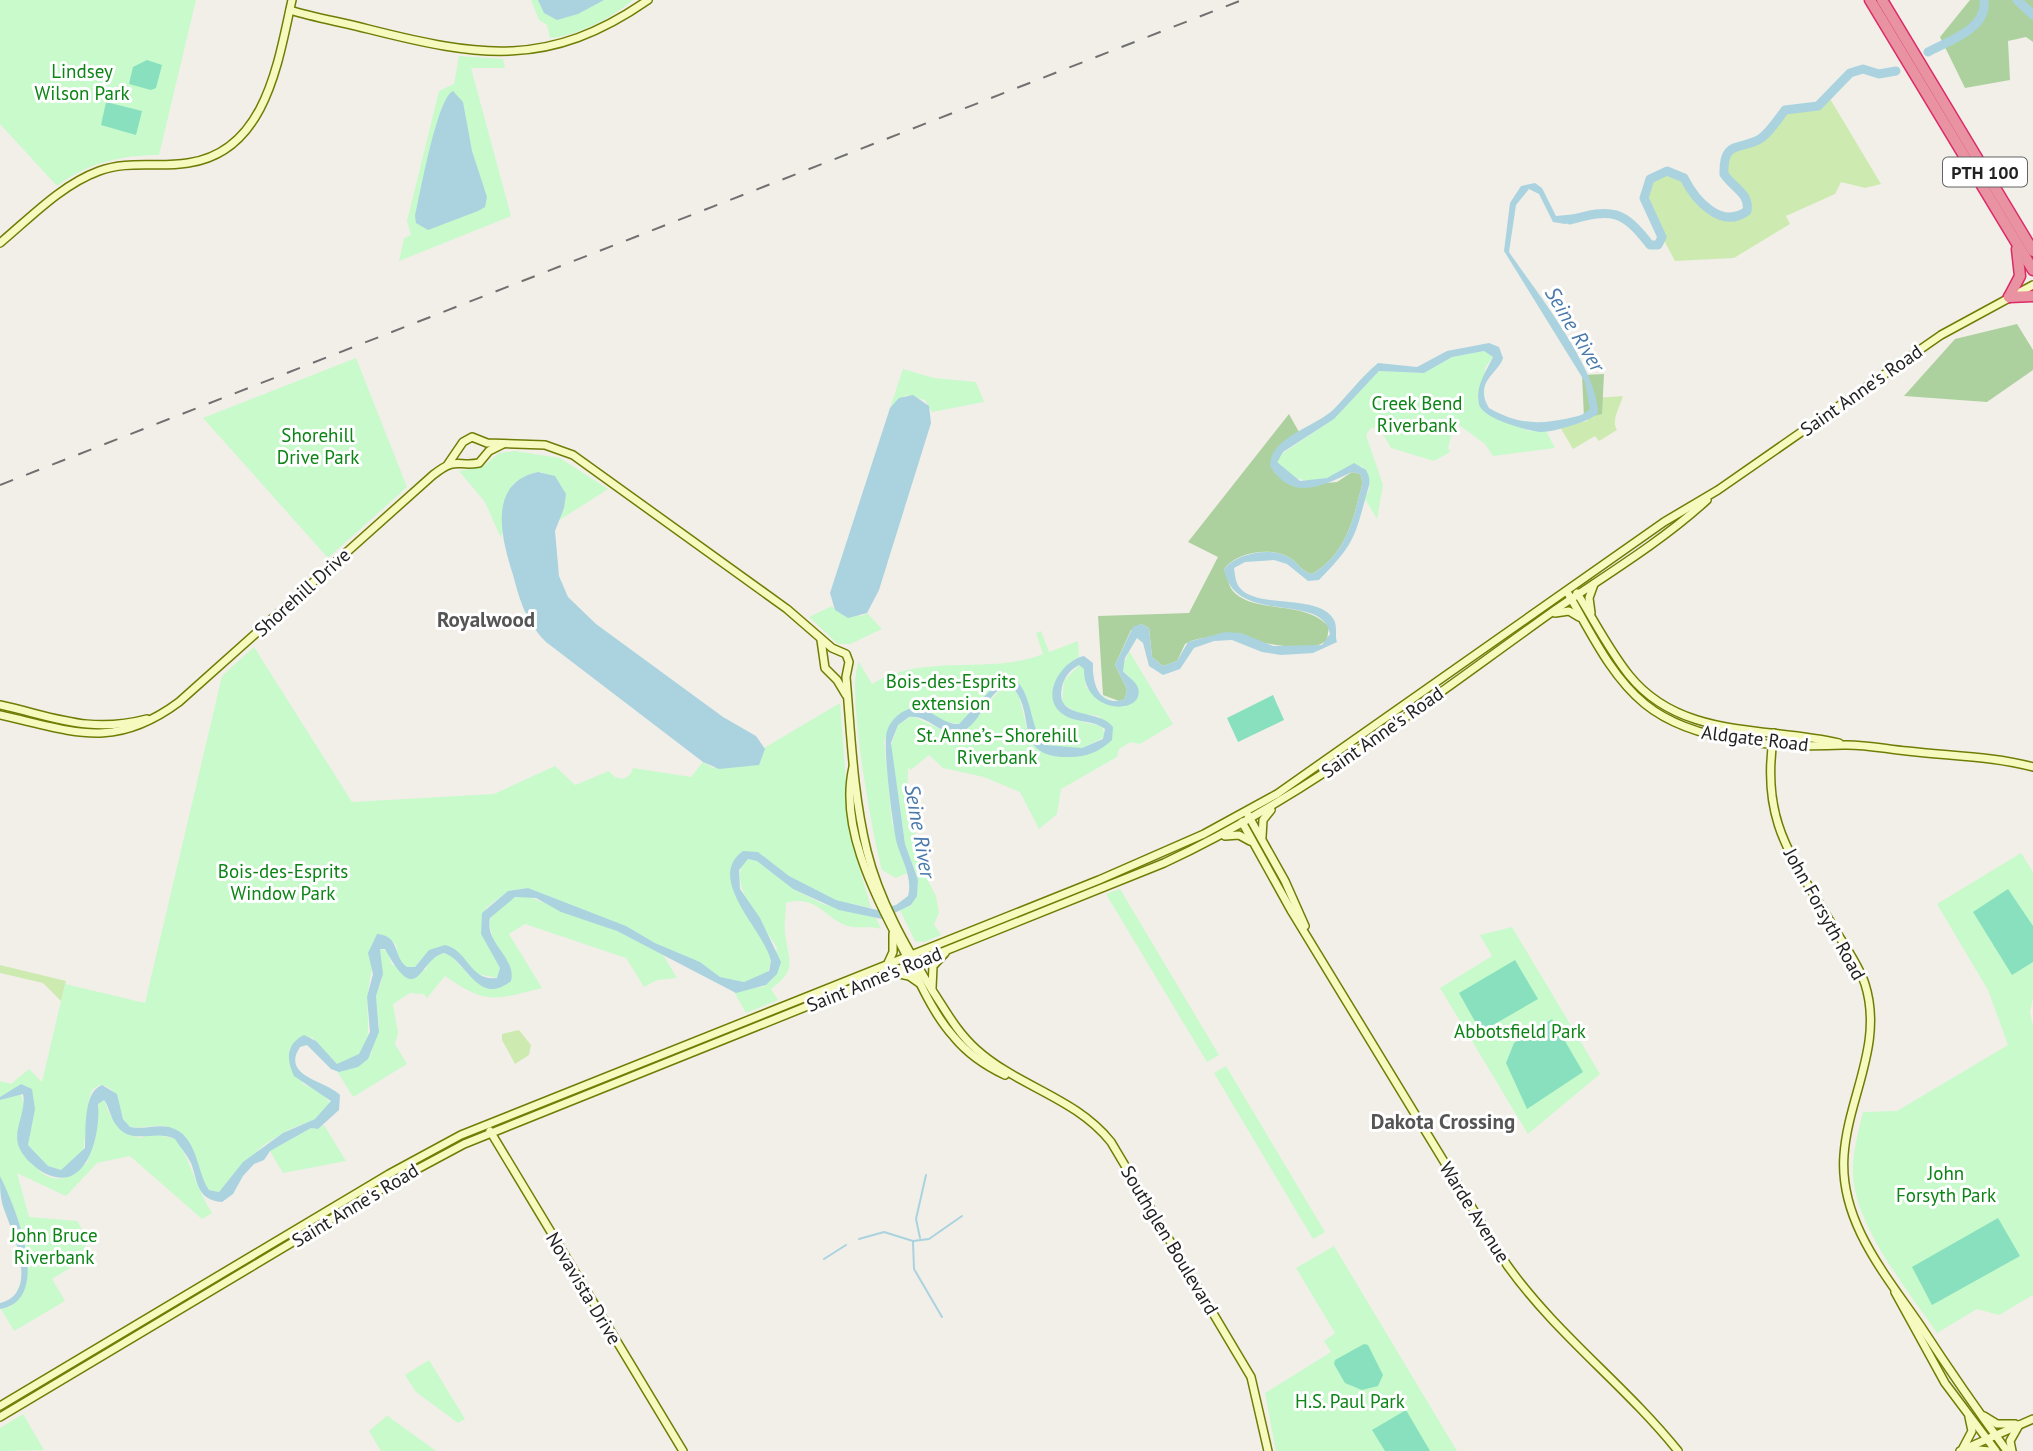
<svg xmlns="http://www.w3.org/2000/svg" width="2033" height="1451" font-family="'PT Sans',sans-serif">
	<style>
		.grass { fill: #cdebb0 }
		.forest { fill: #add19e }
		.park { fill: #c8facc }
		.pitch { fill: #88e0be }
		.water { fill: #aad3df }
		.lines { fill: none; stroke-linecap: round; stroke-linejoin: round }
		.stream { stroke: #aad3df; stroke-width: 2 }
		.river { stroke: #aad3df; stroke-width: 9 }
		.secondary-casing { stroke: #707d05; stroke-width: 10 }
		.highway-casing { stroke: #dc2a67; stroke-width: 13 }
		.secondary { stroke: #f7fabf; stroke-width: 7 }
		.highway { stroke: #e892a2; stroke-width: 10 }
		.rail { stroke: #707070; stroke-width: 2; stroke-dasharray: 14 14; stroke-linecap: butt }
		.labels { text-anchor: middle; dominant-baseline: central; stroke-width: 6; stroke-linejoin: round; paint-order: stroke }
		.shield { fill: #fff; stroke: #646464; stroke-width: 2 }
		.shield-label { font-size: 18px; font-weight: bold; fill: #222 }
		.park-label { font-size: 19px; fill: #0c8416; stroke: #fff }
		.street-label { font-size: 19px; fill: #222; stroke: #fff }
		.water-label { font-size: 21px; font-style: italic; fill: #4a7aab; stroke: #fff }
		.neighbourhood-label { font-size: 21px; font-weight: bold; fill: #555; stroke: #fff }
	</style>
	<rect width="100%" height="100%" fill="#f2efe9"/>
	<g class="grass">
		<path d="M 1829,97 L 1881,184 L 1865,188 L 1841,182 L 1835,194 L 1786,216 L 1790,224 L 1734,258 L 1675,261 L 1644,203 L 1647,186 L 1661,170 L 1676,172 C 1684,178 1686,188 1693,195 C 1705,208 1724,220 1742,215 L 1749,206 L 1743,193 L 1724,175 C 1718,139 1745,149 1762,135 C 1772,128 1776,117 1786,111 L 1818,110 Z"/>
		<path d="M 1623,396 C 1620,407 1611,420 1617,430 L 1599,441 L 1595,436 L 1573,449 L 1560,427 L 1587,421 L 1595,398 Z"/>
		<path d="M 0,965 L 66,981 L 61,1001 L 43,983 L 0,973 Z"/>
		<path d="M 519,1030 L 531,1045 L 529,1055 L 515,1064 L 502,1040 L 502,1034 Z"/>
	</g>
	<g class="forest">
		<path d="M 1970,0 L 2033,0 L 2033,42 L 2026,37 L 2008,41 L 2010,80 L 1965,88 L 1940,37 Z"/>
		<path d="M 2017,324 L 2033,350 L 2033,370 L 1987,402 L 1904,396 L 1955,339 Z"/>
		<path d="M 1604,374 L 1602,414 L 1584,418 L 1582,375 Z"/>
		<path d="M 1289,414 L 1299,432 L 1287,440 L 1274,472 L 1293,486 L 1337,482 L 1352,472 L 1360,474 C 1365,483 1360,491 1358,500 C 1351,530 1340,558 1312,574 C 1302,572 1298,563 1290,558 C 1272,546 1236,552 1224,569 C 1227,575 1228,584 1232,590 C 1252,615 1305,599 1329,627 L 1327,640 C 1301,663 1223,622 1185,644 L 1177,661 L 1163,666 L 1152,657 L 1149,628 L 1141,624 L 1131,630 L 1115,665 L 1127,689 L 1125,699 L 1119,701 L 1103,695 L 1098,616 L 1189,613 L 1218,557 L 1188,542 Z"/>
	</g>
	<g class="park">
		<path d="M 0,0 L 196,0 L 159,155 C 121,155 88,163 57,186 L 0,124 Z"/>
		<path d="M 531,0 L 633,0 C 611,18 578,36 550,38 L 547,25 L 539,20 Z"/>
		<path d="M 459,56 L 503,59 L 505,68 L 471,68 L 511,216 L 399,261 L 404,238 L 411,235 L 407,221 L 439,91 L 454,84 Z"/>
		<path d="M 1484,351 L 1493,357 L 1485,368 L 1484,412 L 1529,431 L 1546,431 L 1555,448 L 1493,456 L 1485,444 L 1455,422 L 1448,448 L 1450,452 L 1434,461 L 1391,448 L 1379,427 L 1371,428 L 1366,435 L 1383,485 L 1377,519 L 1365,499 L 1370,487 L 1362,466 C 1333,475 1298,495 1277,462 L 1283,453 L 1334,419 L 1379,371 L 1424,373 L 1452,357 Z"/>
		<path d="M 356,358 L 407,487 L 328,558 L 203,418 Z"/>
		<path d="M 903,369 L 934,378 L 976,382 L 984,402 L 932,412 L 925,400 L 906,395 L 890,408 Z"/>
		<path d="M 515,451 L 560,458 L 608,489 L 558,521 L 564,508 L 542,472 L 527,475 L 513,484 L 501,538 L 485,502 L 459,471 L 482,467 L 499,453 Z"/>
		<path d="M 832,606 L 835,610 L 862,616 L 867,613 L 882,629 L 850,644 L 838,644 L 809,617 Z"/>
		<path d="M 1041,631 L 1049,652 L 1078,641 L 1079,657 C 1064,664 1054,681 1053,697 L 1082,722 L 1102,726 L 1105,737 L 1082,748 L 1047,747 L 1034,726 L 1025,693 L 1002,679 L 959,724 L 946,722 L 916,708 L 887,734 L 884,742 L 892,822 L 907,873 L 896,878 L 882,870 C 873,839 845,685 859,662 L 872,684 C 925,652 988,676 1043,654 L 1036,633 Z"/>
		<path d="M 254,647 L 352,802 L 494,794 L 555,766 L 575,785 L 609,771 C 617,782 629,781 633,768 L 691,777 L 703,762 L 713,768 L 764,748 L 840,703 L 850,836 L 871,908 L 836,900 L 789,876 L 758,852 L 734,861 C 726,907 764,922 771,961 L 767,974 L 744,982 L 720,977 L 700,962 L 655,943 L 626,926 L 528,888 L 508,891 L 486,908 L 481,934 L 500,968 L 497,978 L 477,974 L 452,947 L 422,958 L 415,967 L 407,967 L 398,958 L 396,944 L 381,934 C 376,953 370,975 368,993 C 364,1020 381,1059 337,1064 L 312,1037 L 289,1049 L 303,1084 L 323,1093 L 331,1105 L 315,1119 L 288,1130 L 264,1145 L 233,1174 L 219,1192 L 209,1190 C 194,1168 197,1132 163,1126 C 152,1125 141,1129 130,1127 C 115,1114 124,1087 99,1085 L 92,1090 L 89,1100 L 83,1153 L 61,1170 L 48,1166 L 28,1145 L 33,1115 L 32,1089 L 21,1084 L 0,1097 L 0,1081 L 11,1084 L 29,1069 L 42,1082 L 65,984 L 145,1003 L 222,676 Z"/>
		<path d="M 1129,651 L 1173,724 L 1140,744 L 1131,742 L 1119,749 L 1117,757 L 1061,789 L 1057,814 L 1039,829 L 1020,792 L 984,777 L 943,768 L 929,755 L 911,770 L 908,767 L 907,807 L 915,821 L 917,859 L 936,896 L 939,913 L 934,924 L 941,935 L 924,942 L 915,941 L 900,910 L 912,905 L 918,880 L 905,844 L 891,746 L 898,725 L 912,716 L 945,731 L 962,731 L 1000,690 L 1011,686 L 1019,696 L 1029,737 L 1051,756 C 1075,756 1093,757 1111,740 L 1099,716 L 1078,713 L 1062,703 L 1064,681 L 1079,665 L 1084,669 L 1086,688 L 1125,707 L 1132,680 L 1122,669 Z"/>
		<path d="M 2021,853 L 2033,872 L 2033,998 L 2030,1013 L 2033,1025 L 2033,1295 L 1999,1315 L 1977,1309 L 1937,1333 C 1908,1290 1857,1229 1853,1176 C 1852,1154 1858,1133 1863,1112 L 1897,1111 L 2008,1045 L 1988,990 L 1937,904 Z"/>
		<path d="M 748,859 L 757,861 L 793,889 L 823,904 L 876,918 L 881,929 C 871,926 863,928 853,927 C 826,923 819,893 786,903 C 786,912 784,922 785,931 C 787,960 800,968 771,989 L 778,1000 L 746,1013 L 733,990 L 763,987 L 771,981 L 777,948 C 765,927 722,878 748,859 Z"/>
		<path d="M 1120,889 L 1219,1055 L 1207,1062 L 1106,894 Z"/>
		<path d="M 524,895 L 617,931 L 663,955 L 677,978 L 657,980 L 644,987 L 626,958 L 525,924 L 509,934 L 542,988 C 494,1000 487,1005 445,976 L 427,998 L 424,994 L 410,993 L 393,1004 L 398,1033 L 395,1044 L 407,1064 L 353,1097 L 337,1071 L 371,1054 L 379,1026 L 376,996 L 382,979 L 380,949 L 387,951 L 392,965 L 426,970 C 429,959 437,952 449,954 C 468,971 475,992 505,986 L 489,923 C 493,909 511,897 524,895 Z"/>
		<path d="M 1512,927 L 1600,1074 L 1528,1134 L 1440,988 L 1492,956 L 1480,935 Z"/>
		<path d="M 1226,1066 L 1325,1232 L 1313,1239 L 1214,1073 Z"/>
		<path d="M 20,1092 L 24,1105 L 17,1137 C 28,1155 39,1183 64,1178 L 87,1163 L 95,1136 L 99,1101 L 104,1100 L 111,1117 L 138,1138 L 154,1134 L 176,1139 C 192,1164 196,1188 212,1213 L 202,1219 L 130,1156 L 97,1163 L 66,1196 L 17,1173 L 29,1217 L 77,1221 L 88,1240 L 78,1263 L 52,1279 L 65,1301 L 14,1331 L 1,1309 L 10,1307 L 28,1265 L 24,1243 L 0,1176 L 0,1100 Z"/>
		<path d="M 324,1125 L 346,1161 L 283,1173 L 270,1151 L 311,1128 L 318,1129 Z"/>
		<path d="M 1334,1246 L 1457,1451 L 1276,1451 L 1265,1393 L 1331,1352 L 1324,1341 L 1335,1333 L 1296,1268 Z"/>
		<path d="M 429,1360 L 465,1419 L 458,1423 L 416,1392 L 405,1375 Z"/>
		<path d="M 23,1414 L 44,1450 L 0,1451 L 0,1428 Z"/>
		<path d="M 388,1415 L 389,1417 L 436,1451 L 381,1451 L 369,1431 Z"/>
	</g>
	<g class="pitch">
		<path d="M 147,60 L 162,65 L 156,88 L 151,90 L 129,84 L 133,67 Z"/>
		<path d="M 106,102 L 142,111 L 136,135 L 101,125 Z"/>
		<path d="M 1273,695 L 1284,720 L 1238,742 L 1227,718 Z"/>
		<path d="M 2008,889 L 2033,926 L 2033,962 L 2012,975 L 1973,912 Z"/>
		<path d="M 1515,960 L 1538,999 L 1481,1032 L 1459,993 Z"/>
		<path d="M 1552,1019 L 1583,1072 L 1527,1109 L 1506,1063 L 1514,1043 Z"/>
		<path d="M 1998,1218 L 2020,1256 L 1932,1305 L 1912,1267 Z"/>
		<path d="M 1364,1344 L 1368,1345 L 1383,1375 L 1378,1386 L 1362,1390 L 1345,1383 L 1334,1364 L 1335,1360 Z"/>
		<path d="M 1406,1410 L 1430,1451 L 1385,1451 L 1372,1430 Z"/>
	</g>
	<g class="water">
		<path d="M 538,0 L 604,0 L 578,14 L 557,20 L 544,13 Z"/>
		<path d="M 453,91 L 463,102 L 472,151 L 487,197 L 485,207 L 478,211 L 428,230 L 416,223 L 415,216 C 420,195 437,98 453,91 Z"/>
		<path d="M 1535,183 L 1542,188 L 1556,216 L 1577,214 L 1581,220 L 1565,224 L 1553,222 L 1539,194 L 1529,189 L 1516,205 L 1509,252 C 1535,290 1598,369 1598,413 C 1592,421 1553,432 1542,432 C 1528,431 1482,419 1479,404 C 1475,386 1486,372 1493,357 L 1484,351 L 1452,357 L 1424,373 L 1379,371 L 1334,419 L 1283,452 L 1277,462 L 1300,481 L 1327,478 L 1354,463 L 1366,470 C 1372,481 1369,485 1366,496 C 1354,541 1352,546 1319,580 L 1308,581 L 1287,564 L 1274,560 L 1245,562 L 1234,568 C 1235,574 1235,582 1240,588 C 1258,610 1323,592 1335,622 C 1337,629 1335,638 1337,642 L 1313,653 L 1281,655 L 1262,652 L 1232,640 L 1214,641 L 1194,648 L 1180,669 L 1163,675 L 1149,666 L 1143,643 L 1137,638 L 1125,658 L 1123,671 C 1128,677 1136,681 1138,688 C 1146,715 1083,716 1084,669 L 1079,665 C 1071,669 1064,677 1062,687 C 1054,721 1099,708 1113,727 L 1112,740 C 1098,753 1084,758 1066,757 C 1011,756 1038,711 1011,686 C 987,686 982,726 960,732 C 941,737 928,714 909,717 L 898,725 L 891,743 L 905,844 L 918,880 L 917,896 L 911,905 L 882,919 L 839,910 L 793,889 L 757,861 L 748,859 L 739,870 L 740,889 L 760,918 L 781,962 L 777,974 L 766,985 L 736,993 L 617,931 L 561,912 L 536,898 L 515,897 L 490,918 C 484,943 517,958 511,981 C 478,1008 466,959 444,953 C 418,959 419,1011 385,949 L 380,949 L 383,974 L 376,996 L 379,1032 L 368,1059 L 358,1067 L 339,1072 L 331,1069 L 307,1045 L 300,1047 C 280,1077 328,1081 340,1095 L 339,1110 L 318,1129 L 311,1128 L 270,1151 L 264,1160 L 254,1164 L 243,1176 L 233,1194 L 222,1202 C 196,1200 198,1181 191,1163 C 187,1155 180,1147 175,1139 C 155,1129 132,1146 117,1126 C 110,1118 110,1108 104,1100 L 98,1104 C 101,1137 85,1198 41,1171 C 33,1166 23,1157 19,1147 C 12,1131 27,1111 23,1094 L 0,1100 L 0,1097 L 21,1084 L 32,1089 L 35,1109 L 28,1145 L 48,1166 L 61,1170 L 85,1148 C 86,1130 83,1092 102,1085 L 117,1094 L 123,1119 L 130,1127 C 143,1130 156,1124 169,1127 C 198,1134 196,1171 209,1190 L 219,1192 L 243,1162 L 283,1133 L 315,1119 L 331,1101 L 294,1076 C 286,1059 286,1044 304,1035 L 316,1041 L 337,1064 L 359,1054 L 370,1032 L 367,997 L 373,974 L 368,953 L 377,934 C 401,936 392,956 407,967 L 415,967 L 429,950 L 445,945 C 468,950 470,982 497,978 L 500,968 L 481,934 L 482,913 L 508,891 L 528,888 L 626,926 L 655,943 L 700,962 L 720,977 L 744,982 L 769,971 L 771,961 C 765,931 704,879 743,851 L 758,852 L 789,876 L 836,900 L 877,910 L 896,905 L 908,896 C 913,879 902,860 897,844 C 893,827 882,745 887,731 C 890,721 899,712 909,709 C 929,704 941,725 959,724 L 999,681 L 1013,678 C 1034,694 1028,726 1045,745 L 1082,748 L 1103,739 L 1105,729 C 1093,719 1072,724 1059,711 C 1041,693 1063,660 1084,656 L 1093,663 C 1092,683 1099,708 1125,699 L 1127,689 L 1115,665 L 1133,627 L 1141,624 L 1149,628 L 1152,657 L 1163,666 L 1177,661 L 1188,642 L 1225,632 L 1241,633 L 1273,646 L 1322,645 L 1330,634 C 1323,591 1234,627 1224,569 C 1237,553 1271,546 1290,558 C 1298,563 1302,572 1312,574 C 1340,558 1351,530 1358,500 C 1360,491 1365,483 1360,474 L 1352,472 C 1324,485 1293,503 1270,466 C 1270,437 1315,427 1333,410 C 1348,395 1361,377 1378,363 L 1417,367 L 1447,351 L 1489,343 L 1499,347 L 1503,358 C 1499,373 1473,382 1489,408 C 1515,423 1536,425 1565,419 C 1574,417 1583,416 1590,409 L 1585,382 L 1504,251 L 1510,203 L 1521,186 Z"/>
		<path d="M 913,395 L 929,406 L 931,423 L 879,590 L 867,613 L 848,618 L 835,610 L 830,593 L 890,408 L 899,398 Z"/>
		<path d="M 538,472 L 555,476 L 566,494 L 564,508 L 555,531 L 559,576 L 568,597 L 596,624 L 723,717 L 756,736 L 765,749 L 759,765 L 719,769 L 703,762 L 546,642 C 526,622 520,601 513,575 C 502,540 486,483 538,472 Z"/>
		<path d="M 0,1176 C 15,1206 54,1300 0,1309 L 0,1303 C 41,1294 12,1232 4,1209 C 0,1198 0,1188 0,1176 Z"/>
	</g>
	<g class="lines">
		<g class="stream">
			<path d="M 920,1238 L 916,1219 L 926,1175"/>
			<path d="M 859,1239 L 884,1232 L 913,1241 L 929,1239 L 962,1216"/>
			<path d="M 913,1242 L 914,1269 L 942,1317"/>
			<path d="M 824,1259 L 846,1245"/>
		</g>
		<g class="river">
			<path d="M 2017,0 L 2033,15"/>
			<path d="M 1928,52 C 1948,41 1988,29 1984,0"/>
			<path d="M 1570,220 C 1612,208 1623,210 1650,245 L 1658,245 L 1662,237 L 1644,198 L 1650,179 L 1667,171 L 1684,178 C 1695,200 1721,230 1747,211 C 1750,193 1733,188 1724,174 C 1723,141 1738,150 1758,140 C 1768,135 1778,119 1785,110 L 1818,106 L 1850,73 L 1863,69 L 1879,74 L 1896,71"/>
		</g>
		<g class="secondary-casing">
			<g id="secondary">
				<path d="M 290,10 C 315,18 342,22 368,29 C 479,57 549,69 648,0"/>
				<path d="M 0,243 C 30,218 61,185 99,171 C 128,160 158,168 188,163 C 266,152 278,62 292,0"/>
				<path d="M 448,464 L 463,442 L 472,437 L 487,443 L 545,445 L 573,455 L 787,609 L 832,648 L 846,654 L 849,662 L 846,677 C 851,734 853,794 867,851 C 879,900 906,947 932,990 C 946,1011 957,1032 976,1049 C 1018,1087 1075,1097 1111,1142 L 1251,1377 L 1268,1451"/>
				<path d="M 1577,593 C 1594,620 1609,650 1629,675 C 1681,740 1767,726 1839,743"/>
				<path d="M 1569,595 C 1591,633 1611,676 1645,704 C 1694,744 1782,748 1843,745 C 1863,744 1886,749 1907,751 C 1948,756 1993,756 2033,767"/>
				<path d="M 1555,613 L 1569,611 L 1579,617"/>
				<path d="M 1591,613 L 1589,598 L 1594,584"/>
				<path d="M 821,640 L 825,668 L 837,680 L 846,695"/>
				<path d="M 0,705 C 55,717 89,734 147,719"/>
				<path d="M 0,715 C 73,731 113,751 179,702 L 433,475 C 457,456 457,467 479,463 L 489,451 L 503,444"/>
				<path d="M 1774,733 C 1759,824 1794,859 1837,933 C 1847,949 1859,966 1865,984 C 1884,1044 1848,1097 1844,1155 C 1839,1221 1885,1274 1920,1325 C 1948,1368 1977,1410 2007,1451"/>
				<path d="M 853,767 C 838,832 880,903 908,959 C 921,985 934,1015 954,1037 C 968,1054 986,1066 1005,1075"/>
				<path d="M 1248,815 L 1285,881 L 1305,926"/>
				<path d="M 1242,822 L 1292,912 L 1507,1265 C 1556,1334 1625,1385 1678,1451"/>
				<path d="M 1225,836 L 1239,835 L 1250,841"/>
				<path d="M 1262,837 L 1263,820 L 1271,810"/>
				<path d="M 888,963 L 893,952 L 893,934"/>
				<path d="M 895,973 L 909,976 L 919,983"/>
				<path d="M 932,988 L 933,966 L 945,953"/>
				<path d="M 490,1131 L 683,1451"/>
				<path d="M 1895,1292 L 1945,1383 L 1996,1451"/>
				<path d="M 0,1406 L 389,1174 L 461,1135 L 1099,880 L 1204,834 L 1277,794 L 1664,522 L 1718,490 L 1941,335 L 2033,285"/>
				<path d="M 1984,1416 L 1997,1424 L 2015,1424"/>
				<path d="M 0,1417 L 395,1181 L 464,1144 L 1164,863 C 1304,798 1427,701 1552,612 C 1604,576 1660,543 1707,500"/>
				<path d="M 1963,1448 L 1972,1431 L 1969,1417"/>
				<path d="M 1968,1449 L 1990,1451"/>
				<path d="M 1960,1451 L 2033,1419"/>
				<path d="M 2012,1451 L 2010,1441 L 2019,1425"/>
			</g>
		</g>
		<g class="highway-casing">
			<g id="highway">
				<path d="M 1870,0 L 2033,270"/>
				<path d="M 1882,0 L 2033,251"/>
				<path d="M 2009,297 L 2020,276 L 2017,249"/>
				<path d="M 2009,297 L 2033,296"/>
			</g>
		</g>
		<use href="#secondary" class="secondary"/>
		<use href="#highway" class="highway"/>
		<path class="rail" d="M 0,485 L 1242,0"/>
	</g>
	<g class="labels">
		<rect class="shield" x="1943" y="157.5" width="84" height="29" rx="5"/>
		<g class="shield-label">
			<text x="1985" y="172">PTH 100</text>
		</g>
		<g class="park-label">
			<text x="82" y="71">Lindsey<tspan x="82" dy="22">Wilson Park</tspan></text>
			<text x="1417" y="403">Creek Bend<tspan x="1417" dy="22">Riverbank</tspan></text>
			<text x="318" y="435">Shorehill<tspan x="318" dy="22">Drive Park</tspan></text>
			<text x="951" y="681">Bois-des-Esprits<tspan x="951" dy="22">extension</tspan></text>
			<text x="997" y="735">St. Anne’s–Shorehill<tspan x="997" dy="22">Riverbank</tspan></text>
			<text x="283" y="871">Bois-des-Esprits<tspan x="283" dy="22">Window Park</tspan></text>
			<text x="1520" y="1031">Abbotsfield Park</text>
			<text x="1946" y="1173">John<tspan x="1946" dy="22">Forsyth Park</tspan></text>
			<text x="54" y="1235">John Bruce<tspan x="54" dy="22">Riverbank</tspan></text>
			<text x="1350" y="1401">H.S. Paul Park</text>
		</g>
		<g class="street-label">
			<text transform="translate(1861 390) rotate(-35)">Saint Anne's Road</text>
			<text transform="translate(302 592) rotate(-42)">Shorehill Drive</text>
			<text transform="translate(1382 732) rotate(-35)">Saint Anne's Road</text>
			<text transform="translate(1755 738) rotate(7)">Aldgate Road</text>
			<text transform="translate(1825 914) rotate(61)">John Forsyth Road</text>
			<text transform="translate(874 979) rotate(-22)">Saint Anne's Road</text>
			<text transform="translate(355 1205) rotate(-31)">Saint Anne's Road</text>
			<text transform="translate(1475 1212) rotate(58)">Warde Avenue</text>
			<text transform="translate(1170 1240) rotate(59)">Southglen Boulevard</text>
			<text transform="translate(584 1288) rotate(59)">Novavista Drive</text>
		</g>
		<g class="water-label">
			<text transform="translate(1575 329) rotate(59)">Seine River</text>
			<text transform="translate(920 831) rotate(80)">Seine River</text>
		</g>
		<g class="neighbourhood-label">
			<text x="486" y="619">Royalwood</text>
			<text x="1443" y="1121">Dakota Crossing</text>
		</g>
	</g>
</svg>
